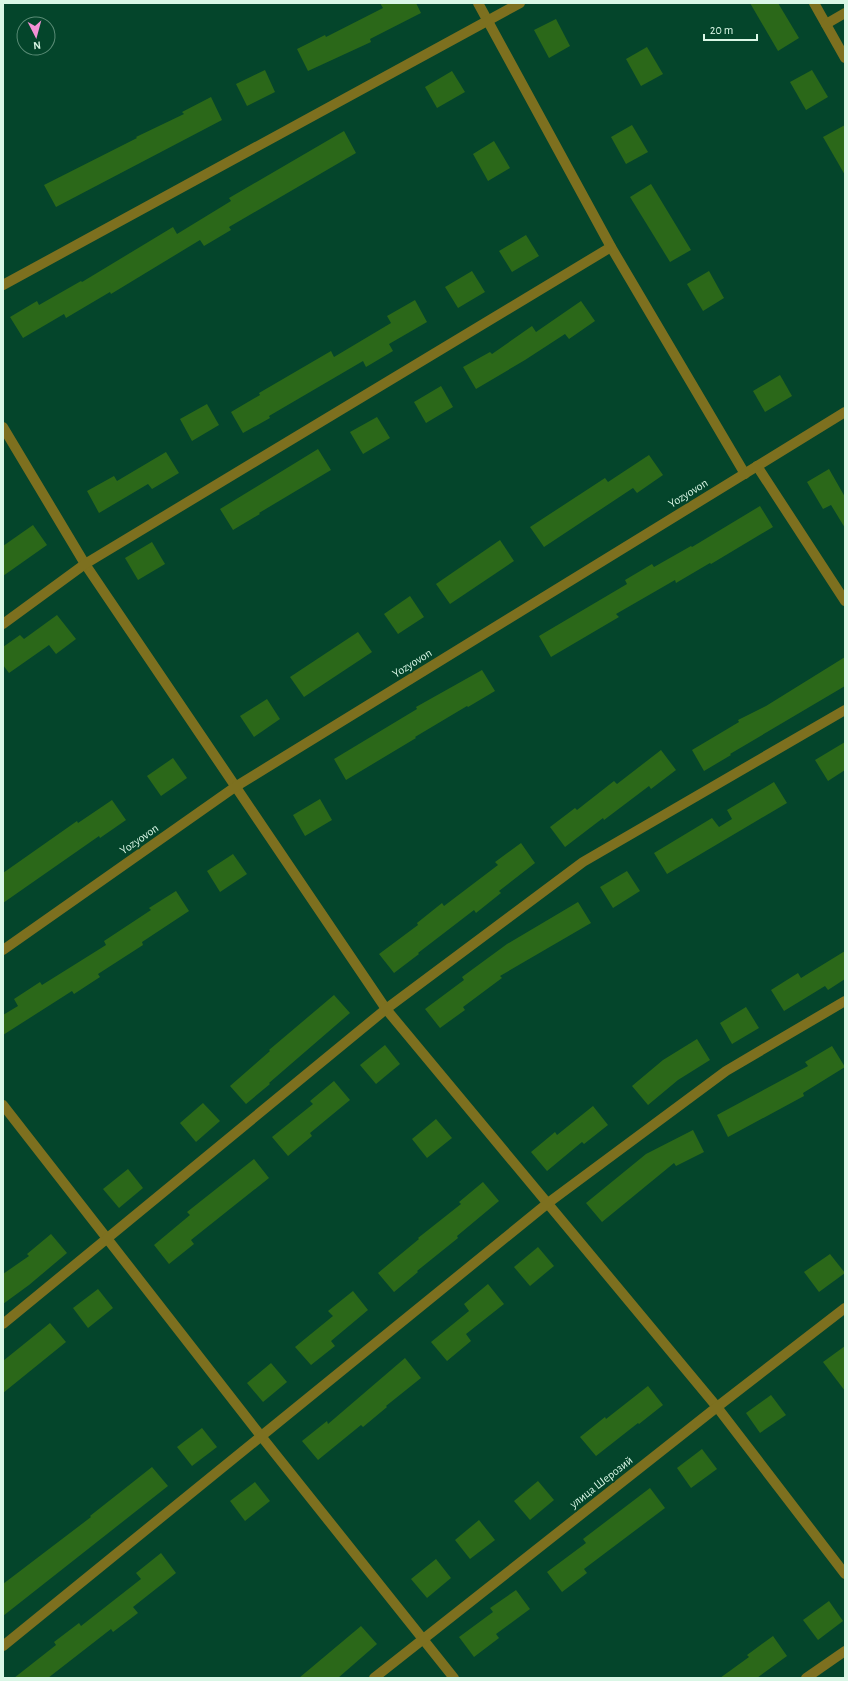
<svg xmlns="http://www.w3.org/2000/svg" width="848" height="1681" font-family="'Alegreya Sans',sans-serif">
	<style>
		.building { fill: #2b6819 }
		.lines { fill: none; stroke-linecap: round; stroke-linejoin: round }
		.street { stroke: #7d701f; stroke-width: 10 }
		.labels { text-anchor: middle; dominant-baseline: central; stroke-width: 4; stroke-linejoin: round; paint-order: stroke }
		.street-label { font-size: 12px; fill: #daf7e6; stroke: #04452b }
	</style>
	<rect width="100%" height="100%" fill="#04452b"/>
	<g class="building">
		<path d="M 380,3 L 416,3 L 421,13 L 370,39 L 371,42 L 308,71 L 297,49 L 325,35 L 326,37 L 383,8 Z"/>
		<path d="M 750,3 L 778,3 L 799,38 L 778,51 Z"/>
		<path d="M 556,19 L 570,46 L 549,58 L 534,30 Z"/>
		<path d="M 647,47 L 663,74 L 641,86 L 626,59 Z"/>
		<path d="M 265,70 L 275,92 L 247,106 L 236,84 Z"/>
		<path d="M 812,70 L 828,97 L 806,110 L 790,82 Z"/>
		<path d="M 452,71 L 465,92 L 437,108 L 425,87 Z"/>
		<path d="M 211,97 L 222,120 L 56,207 L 44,185 L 137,138 L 136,137 L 184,114 L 182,112 Z"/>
		<path d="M 632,125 L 648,152 L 626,164 L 611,137 Z"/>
		<path d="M 845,125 L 845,175 L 823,137 Z"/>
		<path d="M 344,131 L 356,153 L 229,227 L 231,230 L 204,246 L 200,240 L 111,294 L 110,292 L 66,318 L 64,314 L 23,338 L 10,317 L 37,301 L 39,305 L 81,281 L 82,282 L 173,227 L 177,234 L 231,201 L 229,198 Z"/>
		<path d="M 494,141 L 510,168 L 488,181 L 473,154 Z"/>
		<path d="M 651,184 L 691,250 L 670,262 L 630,197 Z"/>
		<path d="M 526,235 L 539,256 L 512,272 L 499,251 Z"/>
		<path d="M 472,271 L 485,292 L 458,308 L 445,287 Z"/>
		<path d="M 709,271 L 724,298 L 703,311 L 687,284 Z"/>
		<path d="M 415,300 L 427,322 L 389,344 L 393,351 L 366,367 L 363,361 L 269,416 L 270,418 L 243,433 L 231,412 L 260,395 L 259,393 L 331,351 L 334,357 L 391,323 L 387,316 Z"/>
		<path d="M 581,301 L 595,321 L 569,339 L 565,334 L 525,360 L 476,389 L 463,367 L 490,352 L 492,354 L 532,326 L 536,332 Z"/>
		<path d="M 780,375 L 792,396 L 765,412 L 753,391 Z"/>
		<path d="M 441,386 L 453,407 L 426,423 L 414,402 Z"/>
		<path d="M 207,404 L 219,425 L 192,441 L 180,419 Z"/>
		<path d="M 377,417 L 390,438 L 363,454 L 350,432 Z"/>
		<path d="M 318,449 L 331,470 L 259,513 L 260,514 L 233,530 L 220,509 Z"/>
		<path d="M 166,452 L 179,473 L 152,489 L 148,484 L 99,513 L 87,491 L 114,476 L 117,481 Z"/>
		<path d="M 649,455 L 663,475 L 637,493 L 633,488 L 544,547 L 530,527 L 605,478 L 608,482 Z"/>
		<path d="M 829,469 L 845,497 L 845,528 L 831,505 L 823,509 L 807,482 Z"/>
		<path d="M 760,506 L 773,527 L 711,564 L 710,563 L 676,583 L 675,580 L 616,614 L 619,617 L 551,657 L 539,636 L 627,584 L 625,580 L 652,564 L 654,567 L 691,546 L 692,547 Z"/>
		<path d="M 33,525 L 47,545 L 3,576 L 3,546 Z"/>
		<path d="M 500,540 L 514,561 L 450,604 L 436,584 Z"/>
		<path d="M 152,542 L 165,564 L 138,580 L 125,558 Z"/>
		<path d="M 410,596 L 424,617 L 398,634 L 384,614 Z"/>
		<path d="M 57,615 L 76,639 L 56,654 L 49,645 L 9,673 L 3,665 L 3,647 L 20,635 L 24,639 Z"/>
		<path d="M 358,632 L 372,652 L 304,697 L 290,677 Z"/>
		<path d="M 845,657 L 845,686 L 730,754 L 731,755 L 704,771 L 692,750 L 739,722 L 738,720 L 766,706 Z"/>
		<path d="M 482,670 L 495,691 L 468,707 L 467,706 L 415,737 L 416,738 L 346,780 L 334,759 L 417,709 L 416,707 Z"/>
		<path d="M 267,699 L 280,719 L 254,737 L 240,716 Z"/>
		<path d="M 845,742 L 845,770 L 828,781 L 815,760 Z"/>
		<path d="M 661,750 L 676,770 L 651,789 L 649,786 L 604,820 L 603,818 L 565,847 L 550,827 L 575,808 L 577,810 L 614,781 L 617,784 Z"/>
		<path d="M 173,758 L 187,778 L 161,796 L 147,776 Z"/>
		<path d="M 774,782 L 787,803 L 667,874 L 654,853 L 712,818 L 719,827 L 732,819 L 727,810 Z"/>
		<path d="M 320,799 L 332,820 L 305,836 L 293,815 Z"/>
		<path d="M 112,800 L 126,820 L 100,838 L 99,836 L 3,903 L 3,873 L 77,821 L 78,823 Z"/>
		<path d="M 521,843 L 535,863 L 499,891 L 501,893 L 476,913 L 474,910 L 418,953 L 419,954 L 394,973 L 379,954 L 418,925 L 417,923 L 442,903 L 444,906 L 498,865 L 495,862 Z"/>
		<path d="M 233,854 L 247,874 L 220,892 L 207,871 Z"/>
		<path d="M 627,871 L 640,891 L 613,908 L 600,887 Z"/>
		<path d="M 176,891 L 189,911 L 142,942 L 143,945 L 98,974 L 100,977 L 74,994 L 72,991 L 3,1035 L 3,1015 L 18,1006 L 14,999 L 40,982 L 42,985 L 106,945 L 104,941 L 151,910 L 149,908 Z"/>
		<path d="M 578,902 L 591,923 L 500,976 L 502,978 L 463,1007 L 465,1010 L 440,1028 L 425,1009 L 464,980 L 462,977 L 507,944 Z"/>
		<path d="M 845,951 L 845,979 L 828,990 L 825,986 L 784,1011 L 771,990 L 798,973 L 801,978 Z"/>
		<path d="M 334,995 L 350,1013 L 269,1083 L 270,1084 L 246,1104 L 230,1086 L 270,1051 L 269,1050 Z"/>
		<path d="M 746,1007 L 759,1028 L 732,1044 L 720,1023 Z"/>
		<path d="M 697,1039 L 710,1060 L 678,1080 L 648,1105 L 632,1086 L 663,1060 Z"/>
		<path d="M 385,1045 L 400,1064 L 376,1084 L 360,1065 Z"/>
		<path d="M 832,1046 L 845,1067 L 803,1093 L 804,1096 L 728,1137 L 717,1115 L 808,1066 L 805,1062 Z"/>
		<path d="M 334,1081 L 350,1100 L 310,1133 L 312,1136 L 288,1156 L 272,1137 L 313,1104 L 310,1101 Z"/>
		<path d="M 203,1103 L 220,1121 L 196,1142 L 180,1123 Z"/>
		<path d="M 593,1106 L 608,1125 L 584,1144 L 582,1142 L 547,1171 L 531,1152 L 555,1132 L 557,1135 Z"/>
		<path d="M 436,1119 L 452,1138 L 427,1158 L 412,1139 Z"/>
		<path d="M 693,1130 L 704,1152 L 676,1166 L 674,1163 L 602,1222 L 586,1203 L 646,1154 Z"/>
		<path d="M 254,1159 L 269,1178 L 191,1240 L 194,1244 L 169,1264 L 154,1245 L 190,1215 L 187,1212 Z"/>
		<path d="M 128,1169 L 143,1188 L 119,1208 L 103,1189 Z"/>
		<path d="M 483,1182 L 499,1201 L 457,1236 L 458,1238 L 417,1271 L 418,1272 L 394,1292 L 378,1273 L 419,1239 L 418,1238 L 461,1204 L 459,1202 Z"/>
		<path d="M 51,1234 L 67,1253 L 29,1285 L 3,1304 L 3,1274 L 29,1256 L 27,1254 Z"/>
		<path d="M 538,1247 L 554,1266 L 530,1286 L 514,1267 Z"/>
		<path d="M 830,1254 L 845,1273 L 819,1292 L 804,1272 Z"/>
		<path d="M 488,1284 L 504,1304 L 466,1334 L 471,1341 L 447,1361 L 431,1342 L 469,1311 L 464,1304 Z"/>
		<path d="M 98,1289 L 113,1308 L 88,1328 L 73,1308 Z"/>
		<path d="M 353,1291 L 368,1310 L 331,1341 L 335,1346 L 311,1365 L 295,1347 L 333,1316 L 328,1311 Z"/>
		<path d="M 50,1323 L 66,1342 L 3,1393 L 3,1361 Z"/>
		<path d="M 845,1346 L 845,1391 L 823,1362 Z"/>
		<path d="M 405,1358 L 421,1378 L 386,1406 L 387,1407 L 363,1427 L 361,1425 L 318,1460 L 302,1441 L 327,1421 L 328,1424 Z"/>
		<path d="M 271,1363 L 287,1382 L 263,1402 L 247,1383 Z"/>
		<path d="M 648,1386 L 663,1405 L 639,1424 L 638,1423 L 596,1456 L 580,1437 L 605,1417 L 606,1419 Z"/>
		<path d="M 771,1395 L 786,1415 L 760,1433 L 746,1413 Z"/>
		<path d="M 202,1428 L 217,1447 L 192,1466 L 177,1447 Z"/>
		<path d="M 702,1449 L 717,1469 L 691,1488 L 677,1468 Z"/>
		<path d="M 152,1467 L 168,1486 L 3,1616 L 3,1584 L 91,1517 L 90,1516 Z"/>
		<path d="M 538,1481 L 554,1500 L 530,1520 L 514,1501 Z"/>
		<path d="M 255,1482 L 270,1501 L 245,1521 L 230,1501 Z"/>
		<path d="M 650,1488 L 665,1508 L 584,1569 L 587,1573 L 562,1592 L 547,1572 L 586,1543 L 583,1539 Z"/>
		<path d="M 479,1520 L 495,1540 L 470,1559 L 455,1540 Z"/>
		<path d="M 161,1553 L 176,1573 L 133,1607 L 138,1613 L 113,1632 L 111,1629 L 48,1678 L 14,1678 L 56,1645 L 54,1642 L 79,1623 L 81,1626 L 141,1579 L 136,1573 Z"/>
		<path d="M 436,1559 L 451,1578 L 427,1598 L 411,1579 Z"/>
		<path d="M 516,1590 L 530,1609 L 496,1634 L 499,1638 L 474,1657 L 459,1637 L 493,1612 L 490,1608 Z"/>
		<path d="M 829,1601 L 843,1621 L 818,1640 L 803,1620 Z"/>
		<path d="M 361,1626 L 377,1644 L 338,1678 L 299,1678 Z"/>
		<path d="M 773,1636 L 787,1656 L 757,1678 L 720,1678 L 749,1657 L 747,1655 Z"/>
	</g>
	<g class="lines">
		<g class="street">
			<path d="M 478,3 L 611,247 L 745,474"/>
			<path d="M 814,3 L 845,58"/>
			<path d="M 826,24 L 845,13"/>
			<path d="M 3,285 L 520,3"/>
			<path d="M 3,427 L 85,564 L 386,1009 L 717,1407 L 845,1574"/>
			<path d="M 757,466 L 845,601"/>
			<path d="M 3,624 L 85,564 L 611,247"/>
			<path d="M 3,950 L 235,787 L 845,412"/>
			<path d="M 3,1105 L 261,1436 L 454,1678"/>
			<path d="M 3,1324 L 386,1009 L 583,862 L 845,710"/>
			<path d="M 3,1646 L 548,1203 L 726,1071 L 845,1001"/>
			<path d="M 374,1678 L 717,1407 L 845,1308"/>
			<path d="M 806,1678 L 845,1651"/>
		</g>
	</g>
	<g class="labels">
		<g class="street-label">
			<text transform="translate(688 493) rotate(-32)">Yozyovon</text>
			<text transform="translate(412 663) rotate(-32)">Yozyovon</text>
			<text transform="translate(139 839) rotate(-35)">Yozyovon</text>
			<text transform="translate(601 1482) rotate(-38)">улица Шерозий</text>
		</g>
	</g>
	<rect width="848" height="1681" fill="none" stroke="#daf7e6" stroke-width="8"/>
	<g transform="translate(36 36) rotate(174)"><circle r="19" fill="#04452b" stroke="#5a8c76"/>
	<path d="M0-3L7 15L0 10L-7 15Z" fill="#f391d5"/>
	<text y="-6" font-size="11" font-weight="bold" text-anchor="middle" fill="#daf7e6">N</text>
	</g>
	<path d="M704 34v6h53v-6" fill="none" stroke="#daf7e6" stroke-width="2"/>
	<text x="710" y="34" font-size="12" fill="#daf7e6" stroke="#04452b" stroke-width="3" paint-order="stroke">20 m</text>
</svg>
